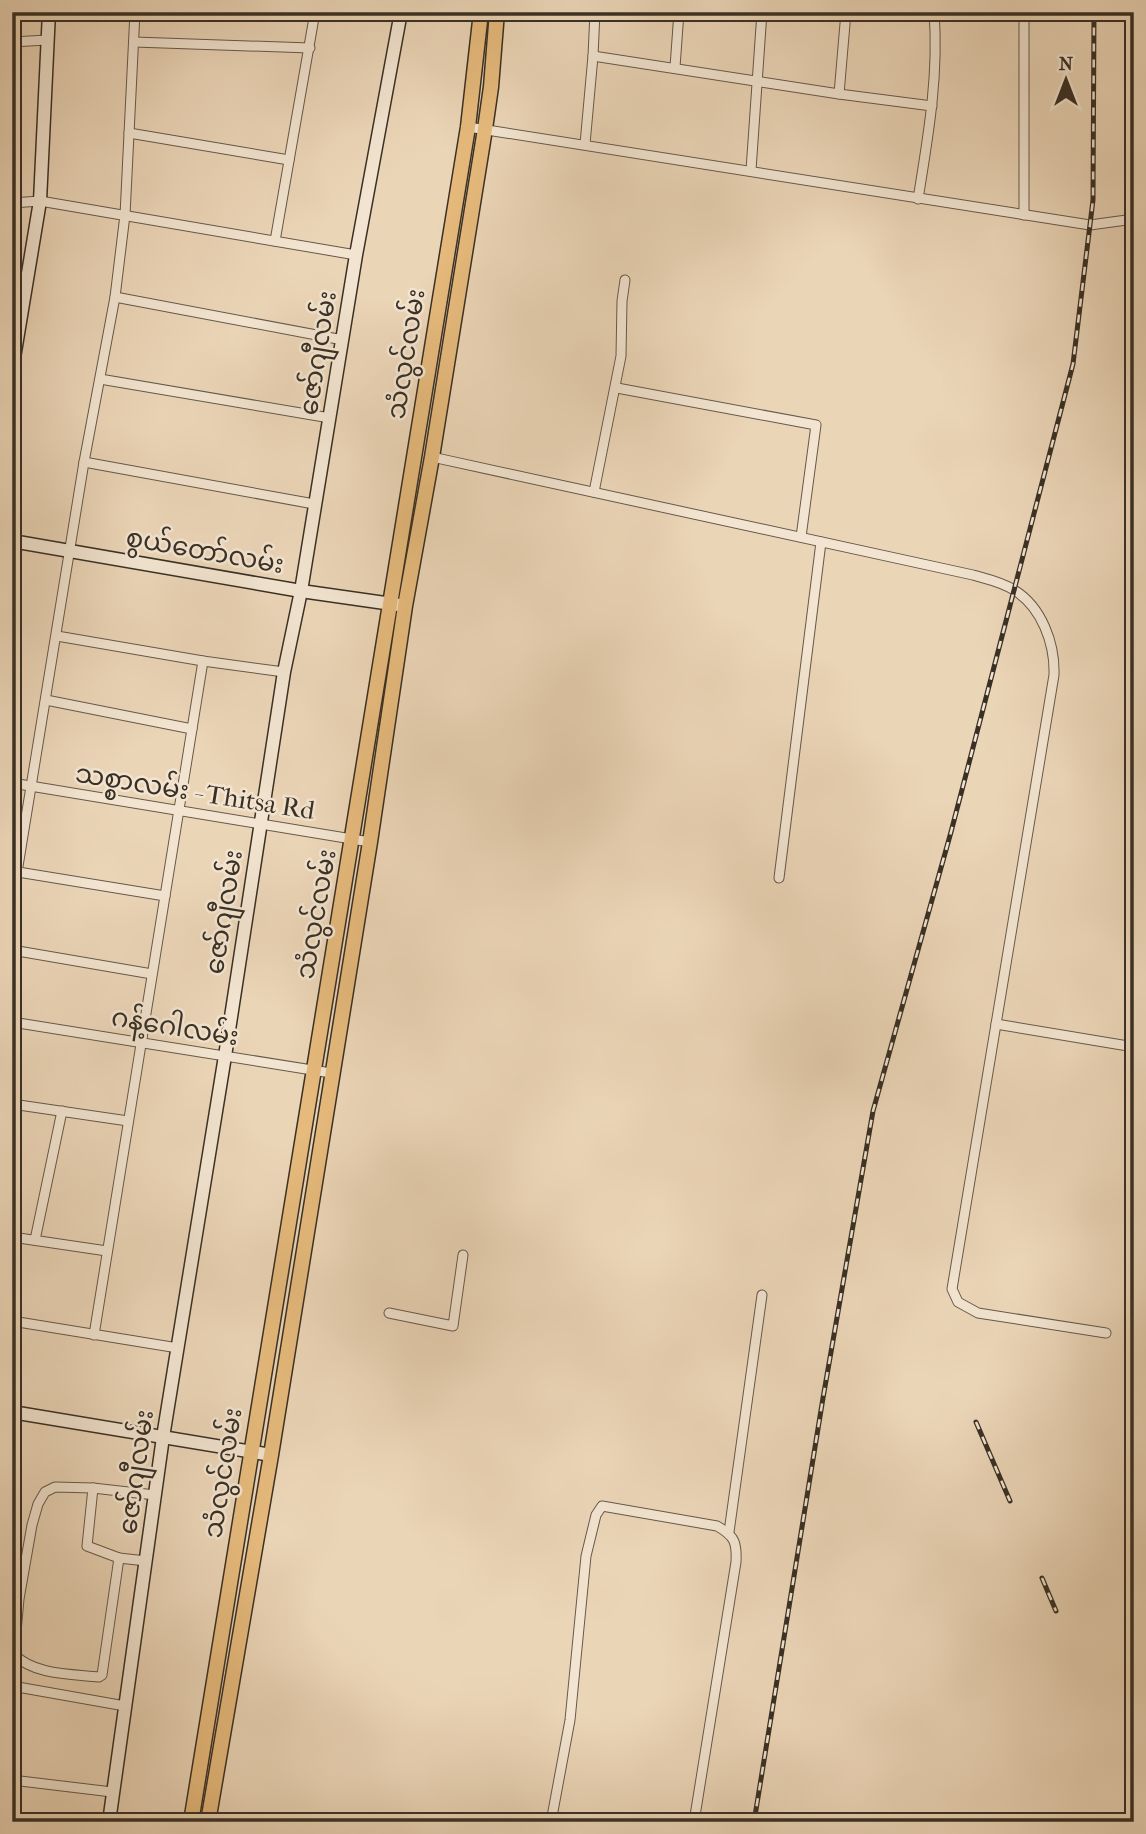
<svg xmlns="http://www.w3.org/2000/svg" width="1146" height="1834" font-family="'IM FELL French Canon','Noto Sans Myanmar',serif">
	<style>
		.lines { fill: none; stroke-linecap: round; stroke-linejoin: round }
		.street-casing { stroke: #66594a; stroke-width: 11 }
		.secondary-casing { stroke: #393025; stroke-width: 15 }
		.primary-casing { stroke: #393025; stroke-width: 17 }
		.street { stroke: #f2e4d0; stroke-width: 9 }
		.secondary { stroke: #f2e4d0; stroke-width: 12 }
		.primary { stroke: #e6ba7c; stroke-width: 14 }
		.rail-casing { stroke: #393025; stroke-width: 5 }
		.rail { stroke: #f2e4d0; stroke-width: 2.5; stroke-dasharray: 8; stroke-linecap: butt }
		.labels { text-anchor: middle; dominant-baseline: central; stroke-width: 5; stroke-linejoin: round; paint-order: stroke }
		.street-label { font-size: 26px; fill: #393025; stroke: #f2e4d0 }
	</style>
	<rect width="100%" height="100%" fill="#ebd5b7"/>
	<filter id="stains"><feTurbulence type="fractalNoise" baseFrequency=".00286" numOctaves="4"/><feColorMatrix values="0 0 0 0 .2 0 0 0 0 .09 0 0 0 0 .02 0 0 0 .5 -.17"/></filter>
	<radialGradient id="worn" r=".72"><stop offset=".6" stop-color="#630" stop-opacity="0"/><stop offset="1" stop-color="#630" stop-opacity=".3"/></radialGradient>
	<g class="lines">
		<g class="street-casing">
			<g id="street">
				<path d="M 1024,12 L 1024,215"/>
				<path d="M 12,42 L 47,40"/>
				<path d="M 134,42 L 310,48"/>
				<path d="M 593,56 L 839,94 L 932,106"/>
				<path d="M 675,67 L 679,12"/>
				<path d="M 839,94 L 846,12"/>
				<path d="M 468,127 L 1090,225 L 1134,219"/>
				<path d="M 129,133 L 289,160"/>
				<path d="M 585,144 L 593,56 L 595,12"/>
				<path d="M 751,170 L 762,12"/>
				<path d="M 918,199 C 928,137 939,75 934,12"/>
				<path d="M 12,203 L 40,201 L 356,255"/>
				<path d="M 275,241 L 315,12"/>
				<path d="M 115,297 L 343,340"/>
				<path d="M 100,379 L 330,418"/>
				<path d="M 617,388 L 816,425 L 801,537"/>
				<path d="M 432,457 L 973,575 C 987,579 1002,582 1014,590 C 1042,607 1055,644 1054,675 L 952,1289 L 958,1302 L 978,1313 L 1106,1333"/>
				<path d="M 84,462 L 314,504"/>
				<path d="M 594,492 L 621,356 L 622,301 L 625,280"/>
				<path d="M 57,636 L 203,661 L 284,672"/>
				<path d="M 46,700 L 192,729"/>
				<path d="M 12,783 L 370,842"/>
				<path d="M 18,872 L 165,896"/>
				<path d="M 779,878 L 821,542"/>
				<path d="M 12,903 L 84,462 L 115,297 L 125,215 L 135,12"/>
				<path d="M 12,950 L 152,974"/>
				<path d="M 12,1022 L 331,1073"/>
				<path d="M 996,1024 L 1134,1047"/>
				<path d="M 12,1104 L 128,1121"/>
				<path d="M 12,1237 L 107,1251"/>
				<path d="M 35,1240 L 62,1111"/>
				<path d="M 389,1313 L 453,1326 L 463,1255"/>
				<path d="M 12,1321 L 178,1348"/>
				<path d="M 94,1335 L 203,661"/>
				<path d="M 93,1488 L 87,1546 L 119,1558"/>
				<path d="M 729,1532 L 762,1295"/>
				<path d="M 146,1561 L 119,1558 L 102,1675 L 99,1677 C 72,1674 33,1675 14,1654 L 19,1599 L 32,1525 L 38,1504 L 45,1492 L 55,1487 L 93,1488 L 155,1495"/>
				<path d="M 12,1686 L 125,1706"/>
				<path d="M 12,1780 L 112,1792"/>
				<path d="M 551,1822 L 570,1720 L 586,1556 L 596,1515 L 602,1506 L 717,1526 C 735,1536 737,1543 736,1562 L 694,1822"/>
			</g>
		</g>
		<g class="secondary-casing">
			<g id="secondary">
				<path d="M 12,370 L 40,201 L 49,12"/>
				<path d="M 12,541 L 301,591 L 399,605"/>
				<path d="M 12,1412 L 271,1455"/>
				<path d="M 109,1822 L 163,1437 L 225,1056 L 284,672 L 301,591 L 356,255 L 401,12"/>
			</g>
		</g>
		<g class="primary-casing">
			<g id="primary">
				<path d="M 191,1822 L 468,127 L 481,12"/>
				<path d="M 208,1822 L 271,1455 L 370,842 L 405,606 L 432,457 L 485,129 L 491,87 L 497,12"/>
			</g>
		</g>
		<use href="#street" class="street"/>
		<use href="#secondary" class="secondary"/>
		<use href="#primary" class="primary"/>
		<g class="rail-casing">
			<g id="rail">
				<path d="M 976,1422 L 1010,1501"/>
				<path d="M 1042,1578 L 1056,1611"/>
				<path d="M 754,1822 L 823,1398 L 873,1111 L 951,832 L 1073,364 L 1093,200 L 1094,12"/>
			</g>
		</g>
		<use href="#rail" class="rail"/>
	</g>
	<g class="labels">
		<g class="street-label">
			<text transform="translate(318 353) rotate(-81)">ဇော်ဂျီလမ်း</text>
			<text transform="translate(406 354) rotate(-81)">သံလွင်လမ်း</text>
			<text transform="translate(205 551) rotate(10)">စွယ်တော်လမ်း</text>
			<text transform="translate(195 792) rotate(9)">သစ္စာလမ်း - Thitsa Rd</text>
			<text transform="translate(224 912) rotate(-81)">ဇော်ဂျီလမ်း</text>
			<text transform="translate(316 914) rotate(-80)">သံလွင်လမ်း</text>
			<text transform="translate(175 1027) rotate(9)">ဂန့်ဂေါလမ်း</text>
			<text transform="translate(136 1472) rotate(-82)">ဇော်ဂျီလမ်း</text>
			<text transform="translate(223 1473) rotate(-81)">သံလွင်လမ်း</text>
		</g>
	</g>
	<rect width="1146" height="1834" fill="none" stroke="#ebd5b7" stroke-width="42"/>
	<rect x="14" y="14" width="1118" height="1806" fill="none" stroke="#393025" stroke-width="3.5"/>
	<rect x="21" y="21" width="1104" height="1792" fill="none" stroke="#393025" stroke-width="2"/>
	<g transform="translate(1066 80)" stroke="#f2e4d0" stroke-width="5" paint-order="stroke">
	<path d="M0-5L12 26L0 18L-12 26Z" fill="#393025"/>
	<text y="-10" font-size="19" font-weight="bold" text-anchor="middle" fill="#393025">N</text>
	</g>
	<rect width="100%" height="100%" filter="url(#stains)"/>
	<rect width="100%" height="100%" fill="url(#worn)"/>
</svg>
